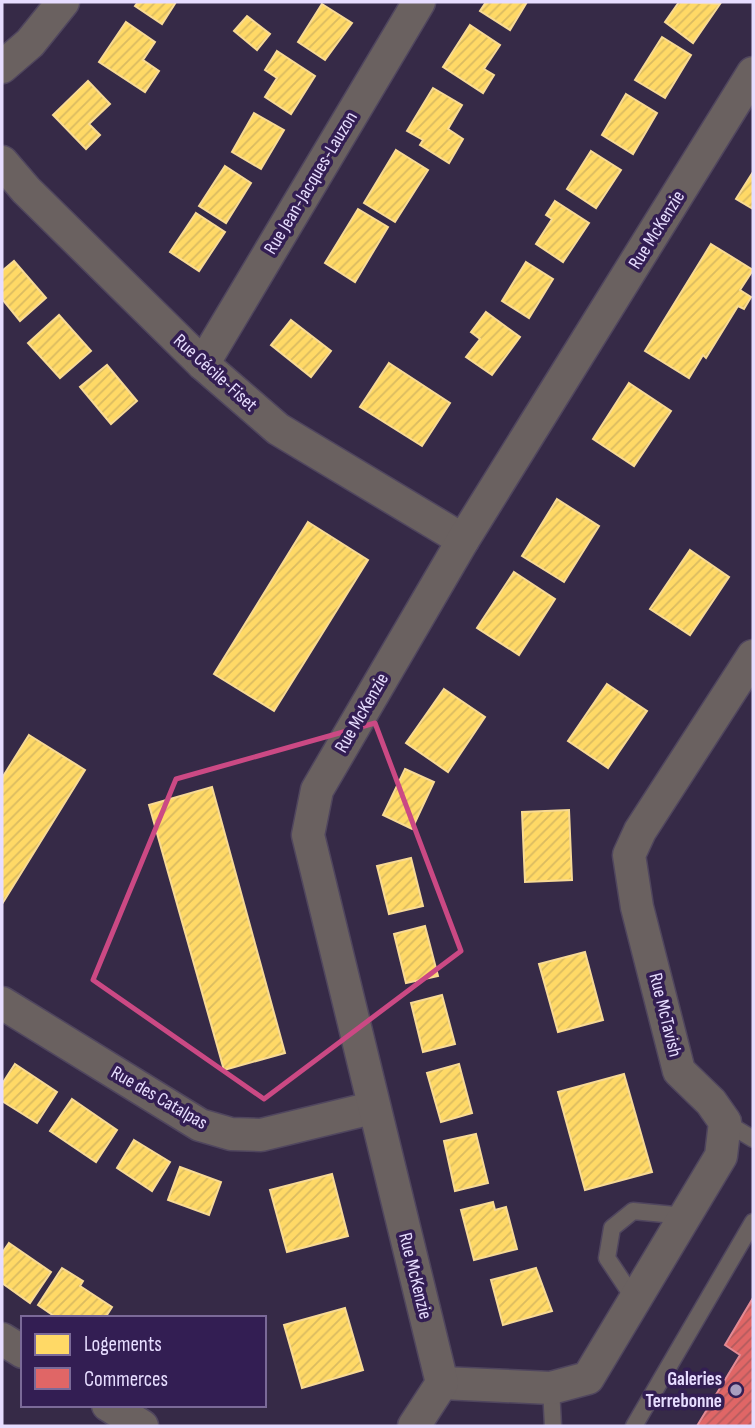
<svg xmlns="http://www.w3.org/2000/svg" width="755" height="1428" font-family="'Sofia Sans Condensed',sans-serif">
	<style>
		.homes { fill: url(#homes-hatch); stroke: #f8da94; stroke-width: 2 }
		.shops { fill: url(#shops-hatch); stroke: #e28a94; stroke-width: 2 }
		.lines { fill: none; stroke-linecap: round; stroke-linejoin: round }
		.service-casing { stroke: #50465e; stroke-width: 19 }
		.minor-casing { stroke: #50465e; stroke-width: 35 }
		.service { stroke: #6a6160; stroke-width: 16 }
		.minor { stroke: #6a6160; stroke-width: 32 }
		.marked { fill: none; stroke: #cb4984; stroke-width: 5; stroke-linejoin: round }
		.poi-dot { fill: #a99ebf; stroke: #331e53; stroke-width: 2.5 }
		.labels { text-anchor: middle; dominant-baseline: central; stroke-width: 7; stroke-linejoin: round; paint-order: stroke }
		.street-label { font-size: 19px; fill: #e7ddff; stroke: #331e53 }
		.poi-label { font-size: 19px; font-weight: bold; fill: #e7ddff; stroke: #331e53; text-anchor: end }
	</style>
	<defs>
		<pattern id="homes-hatch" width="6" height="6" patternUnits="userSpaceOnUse" patternTransform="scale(1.75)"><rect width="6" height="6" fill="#ffd966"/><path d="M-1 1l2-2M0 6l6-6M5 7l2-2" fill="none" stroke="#dabb61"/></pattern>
		<pattern id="shops-hatch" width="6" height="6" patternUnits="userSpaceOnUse" patternTransform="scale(1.75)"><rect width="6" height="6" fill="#e06666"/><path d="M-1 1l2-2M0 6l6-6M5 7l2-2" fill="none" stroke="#b25b5e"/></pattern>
	</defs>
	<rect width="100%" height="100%" fill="#362a47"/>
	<g class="homes">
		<path d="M 138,2 L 176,2 L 162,24 L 135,6 Z"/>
		<path d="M 486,2 L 527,2 L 510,30 L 480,11 Z"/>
		<path d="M 679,2 L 720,4 L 693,43 L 665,22 Z"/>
		<path d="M 322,4 L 352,23 L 325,60 L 298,42 Z"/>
		<path d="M 247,16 L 270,34 L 257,50 L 234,31 Z"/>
		<path d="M 126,22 L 155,42 L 143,60 L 159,71 L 145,92 L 99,62 Z"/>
		<path d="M 470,25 L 500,45 L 484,69 L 494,75 L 483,93 L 443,67 Z"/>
		<path d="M 662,37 L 691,55 L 665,98 L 635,80 Z"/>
		<path d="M 277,51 L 315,76 L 291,114 L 265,97 L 277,78 L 265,70 Z"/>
		<path d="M 88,81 L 110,104 L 89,124 L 100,135 L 86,149 L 53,115 Z"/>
		<path d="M 433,88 L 462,105 L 448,129 L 463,139 L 449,163 L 420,145 L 423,140 L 407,131 Z"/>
		<path d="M 626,94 L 657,113 L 633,154 L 602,135 Z"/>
		<path d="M 254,113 L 284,130 L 261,169 L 232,152 Z"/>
		<path d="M 396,150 L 428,170 L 395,222 L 364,203 Z"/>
		<path d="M 591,151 L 621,170 L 596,208 L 567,189 Z"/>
		<path d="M 225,166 L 251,183 L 226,223 L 199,206 Z"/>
		<path d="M 753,172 L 753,209 L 736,199 Z"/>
		<path d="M 555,201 L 589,223 L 563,262 L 536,244 L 552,219 L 546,215 Z"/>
		<path d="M 358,209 L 388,227 L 355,282 L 325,263 Z"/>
		<path d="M 196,213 L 225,232 L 199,271 L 170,252 Z"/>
		<path d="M 711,244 L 753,270 L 740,290 L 751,297 L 744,309 L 738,306 L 706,358 L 703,355 L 689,378 L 645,351 Z"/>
		<path d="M 14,261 L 46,298 L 20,321 L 2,299 L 2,271 Z"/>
		<path d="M 526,262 L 553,279 L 529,318 L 502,301 Z"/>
		<path d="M 486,312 L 520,337 L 492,375 L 466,357 L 480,339 L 471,332 Z"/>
		<path d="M 59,315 L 91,351 L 60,378 L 28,343 Z"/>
		<path d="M 291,320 L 331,351 L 311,377 L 271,345 Z"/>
		<path d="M 389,363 L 450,403 L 422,446 L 360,407 Z"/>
		<path d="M 107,365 L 137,401 L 111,424 L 80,387 Z"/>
		<path d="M 629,383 L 671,411 L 634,466 L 593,439 Z"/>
		<path d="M 557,499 L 599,526 L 564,582 L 522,556 Z"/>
		<path d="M 308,522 L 368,560 L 274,711 L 214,674 Z"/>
		<path d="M 690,550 L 729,577 L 690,635 L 650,609 Z"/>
		<path d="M 514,572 L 555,599 L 519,655 L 477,628 Z"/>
		<path d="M 607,684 L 647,711 L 608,768 L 568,741 Z"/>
		<path d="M 444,689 L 485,717 L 448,772 L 406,743 Z"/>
		<path d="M 29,735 L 85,770 L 2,904 L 2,778 Z"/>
		<path d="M 405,769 L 434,782 L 412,829 L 383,815 Z"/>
		<path d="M 212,787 L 285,1053 L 224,1070 L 149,805 Z"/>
		<path d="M 569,810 L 572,880 L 525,882 L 522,812 Z"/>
		<path d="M 411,858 L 423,906 L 389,914 L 377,866 Z"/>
		<path d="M 425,926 L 438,976 L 406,983 L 394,934 Z"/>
		<path d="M 585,952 L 603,1020 L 558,1032 L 539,964 Z"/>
		<path d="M 442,995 L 455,1044 L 423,1052 L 411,1003 Z"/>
		<path d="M 15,1064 L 57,1092 L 37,1123 L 2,1101 L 2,1084 Z"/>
		<path d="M 459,1064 L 472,1113 L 441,1122 L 427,1073 Z"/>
		<path d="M 624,1074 L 652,1172 L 585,1190 L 558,1092 Z"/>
		<path d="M 72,1099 L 117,1130 L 96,1162 L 50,1131 Z"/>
		<path d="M 476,1134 L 488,1183 L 455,1191 L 444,1141 Z"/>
		<path d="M 134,1140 L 170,1162 L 152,1191 L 117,1168 Z"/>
		<path d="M 180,1167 L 221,1182 L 209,1215 L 168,1200 Z"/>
		<path d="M 332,1174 L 348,1236 L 287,1252 L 270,1190 Z"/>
		<path d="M 493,1202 L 495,1210 L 506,1207 L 517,1249 L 474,1260 L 461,1210 Z"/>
		<path d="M 9,1243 L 51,1272 L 30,1303 L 2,1283 L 2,1253 Z"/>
		<path d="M 62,1268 L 83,1281 L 80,1286 L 112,1307 L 105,1318 L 57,1318 L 38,1305 Z"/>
		<path d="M 536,1268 L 552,1311 L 503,1325 L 491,1280 Z"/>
		<path d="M 345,1308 L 363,1370 L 302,1388 L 284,1325 Z"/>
	</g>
	<path class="shops" d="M 753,1298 L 753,1426 L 697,1426 L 740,1355 L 725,1345 Z"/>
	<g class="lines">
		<g class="service-casing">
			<g id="service">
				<path d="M 725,1122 L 753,1139"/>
				<path d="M 635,1300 L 607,1258 L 612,1228 L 633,1211 L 685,1216"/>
				<path d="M 551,1388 L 553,1426"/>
				<path d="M 634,1426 L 753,1222"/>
			</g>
		</g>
		<g class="minor-casing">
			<g id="minor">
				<path d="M 2,67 L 30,43 L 63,2"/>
				<path d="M 2,162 L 26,190 L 203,364 L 278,429 L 463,540"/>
				<path d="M 203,364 L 419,2"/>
				<path d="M 2,1003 L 200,1125 L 231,1134 L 261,1135 L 372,1108"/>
				<path d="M 2,1339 L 23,1352"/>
				<path d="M 442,1383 L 551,1388 L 588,1378 L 721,1156 L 725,1122 L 711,1102 L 679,1071 L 637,907 L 629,855 L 640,831 L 753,656"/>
				<path d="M 108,1405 L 142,1426"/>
				<path d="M 414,1426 L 442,1383 L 308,835 L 317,790 L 463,540 L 753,73"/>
			</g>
		</g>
		<use href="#service" class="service"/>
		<use href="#minor" class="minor"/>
	</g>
	<path class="marked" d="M 375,723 L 461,951 L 264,1099 L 93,980 L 176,779 Z"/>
	<circle class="poi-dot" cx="736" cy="1390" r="7"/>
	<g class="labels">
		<g class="street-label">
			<text transform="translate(311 183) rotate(-59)">Rue Jean-Jacques-Lauzon</text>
			<text transform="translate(657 230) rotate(-58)">Rue McKenzie</text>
			<text transform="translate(215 373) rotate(42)">Rue Cécile-Fiset</text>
			<text transform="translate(362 713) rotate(-60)">Rue McKenzie</text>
			<text transform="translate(665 1015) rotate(76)">Rue McTavish</text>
			<text transform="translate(159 1098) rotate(30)">Rue des Catalpas</text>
			<text transform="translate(415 1276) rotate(76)">Rue McKenzie</text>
		</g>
		<g class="poi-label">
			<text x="722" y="1379">Galeries<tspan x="722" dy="22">Terrebonne</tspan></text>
		</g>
	</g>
	<rect width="755" height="1428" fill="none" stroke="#e7ddff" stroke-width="7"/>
	<rect x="21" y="1316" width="245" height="91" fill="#331e53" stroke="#7b6a98" stroke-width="2"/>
	<rect x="35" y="1334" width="35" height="21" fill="#ffd966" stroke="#7b6a98" stroke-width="2"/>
	<text x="84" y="1351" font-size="21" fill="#e7ddff">Logements</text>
	<rect x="35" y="1368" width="35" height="21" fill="#e06666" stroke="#7b6a98" stroke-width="2"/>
	<text x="84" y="1386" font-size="21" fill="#e7ddff">Commerces</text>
</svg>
